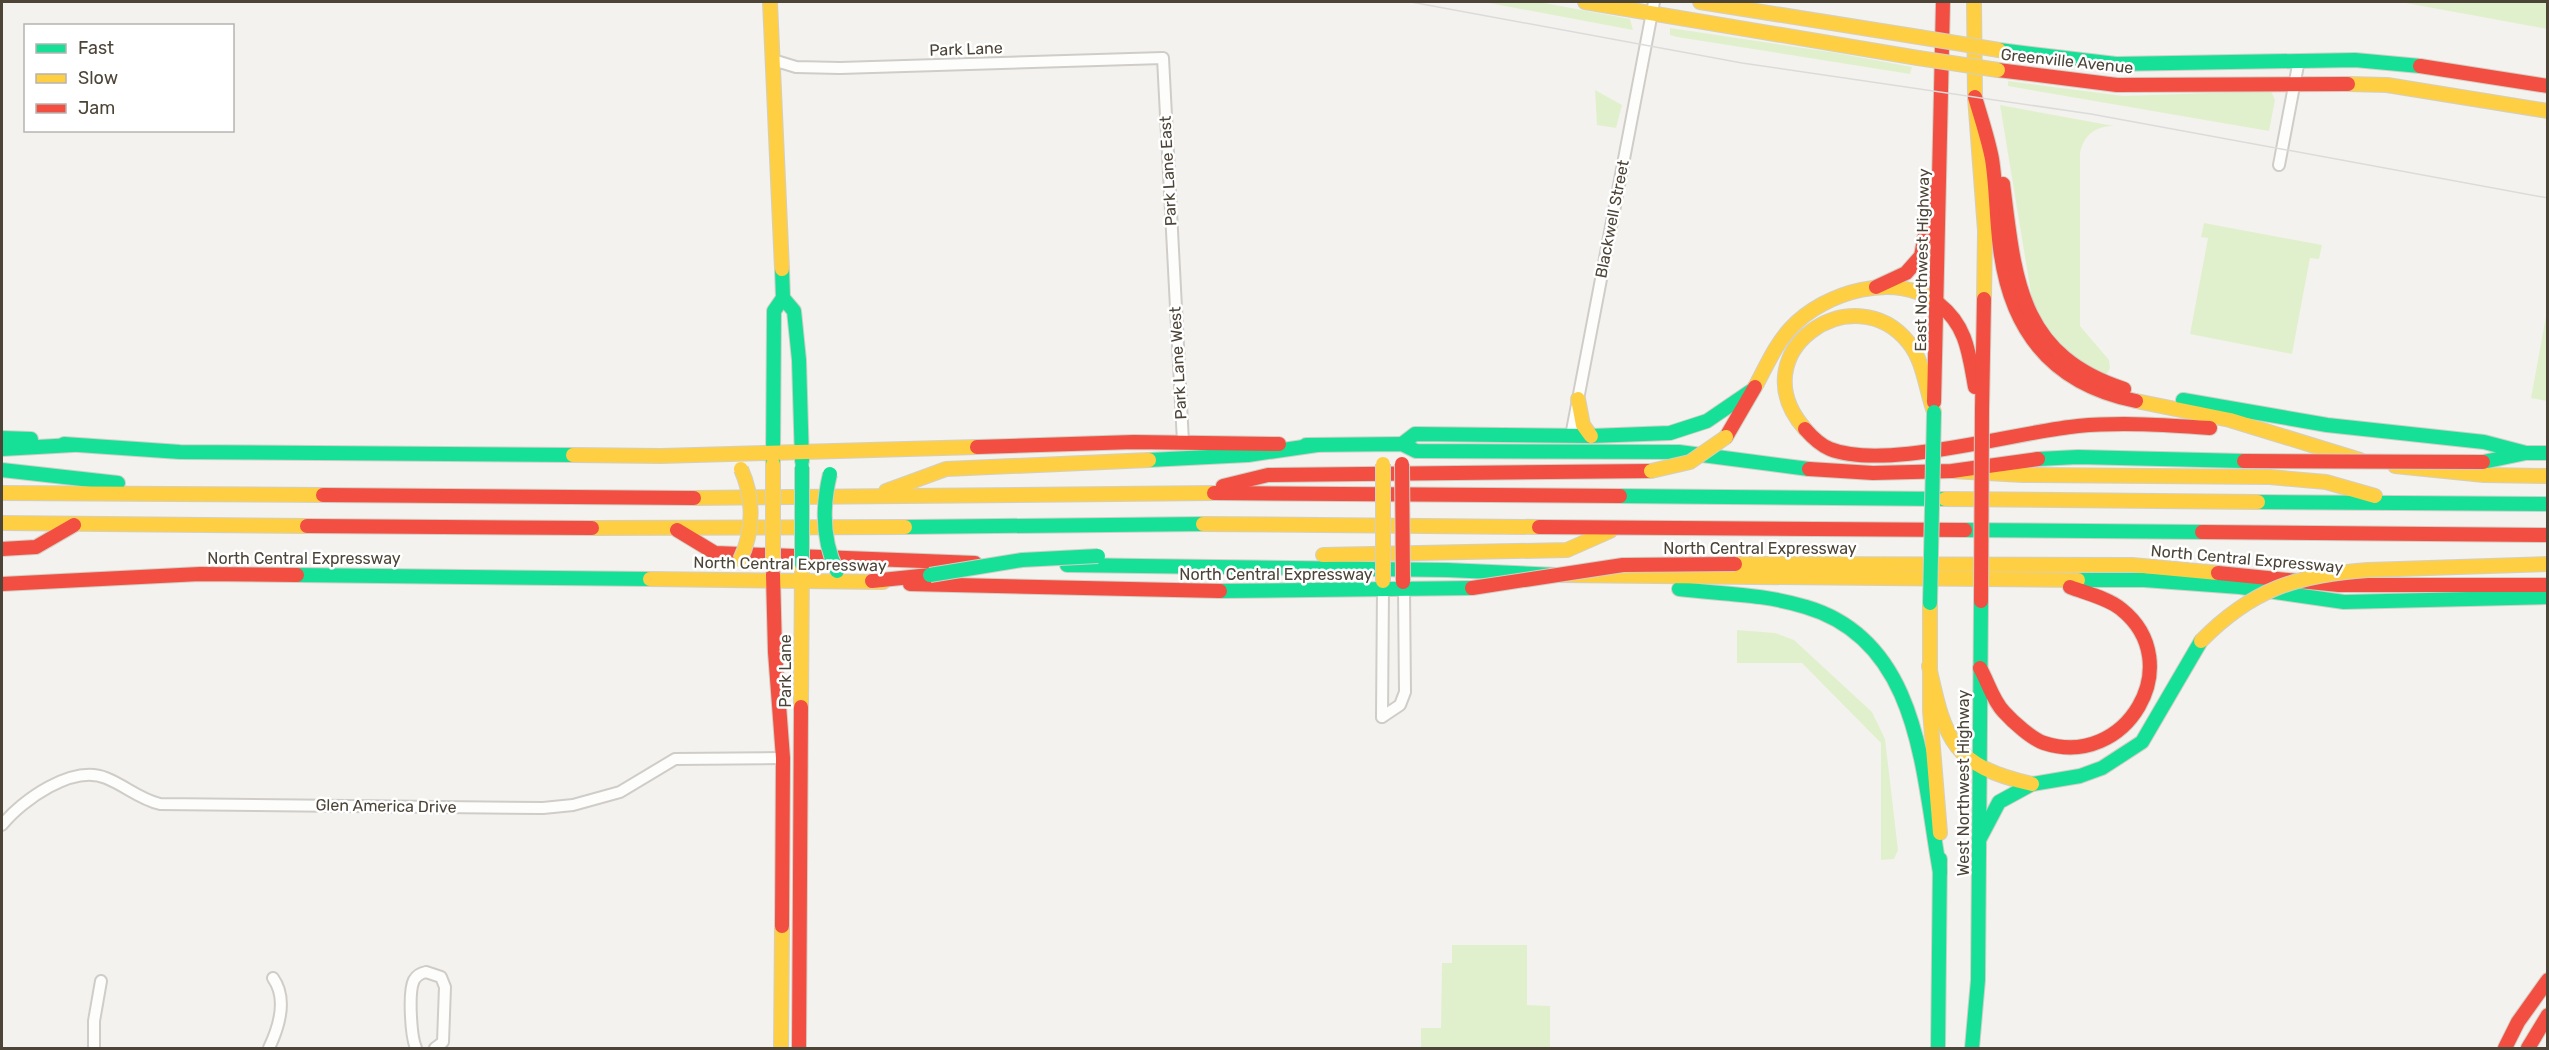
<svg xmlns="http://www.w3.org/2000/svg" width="2549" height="1050" font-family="Rubik,sans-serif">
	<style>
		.green { fill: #e1f0cc }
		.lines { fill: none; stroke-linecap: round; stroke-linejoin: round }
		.street-casing { stroke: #d0cdc8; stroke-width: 14 }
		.fast-casing { stroke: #d3cfc4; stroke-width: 16 }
		.slow-casing { stroke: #d3cfc4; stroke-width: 16 }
		.jam-casing { stroke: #d3cfc4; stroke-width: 16 }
		.street { stroke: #fdfdfc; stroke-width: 10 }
		.fast { stroke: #16e098; stroke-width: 14 }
		.slow { stroke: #ffcf43; stroke-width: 14 }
		.jam { stroke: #f24e42; stroke-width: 14 }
		.tram { stroke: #dbdbda; stroke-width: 1.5 }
		.fast-bridge-casing { stroke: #d3cfc4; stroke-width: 16; stroke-linecap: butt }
		.slow-bridge-casing { stroke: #d3cfc4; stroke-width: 16; stroke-linecap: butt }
		.jam-bridge-casing { stroke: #d3cfc4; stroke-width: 16; stroke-linecap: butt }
		.fast-bridge { stroke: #16e098; stroke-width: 14 }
		.slow-bridge { stroke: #ffcf43; stroke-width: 14 }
		.jam-bridge { stroke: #f24e42; stroke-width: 14 }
		.labels { text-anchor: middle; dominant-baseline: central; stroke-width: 5; stroke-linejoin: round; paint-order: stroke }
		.street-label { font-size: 16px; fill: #4c4437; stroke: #fff }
	</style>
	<rect width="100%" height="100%" fill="#f3f2ee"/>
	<g class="green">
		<path d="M 1484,2 L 1539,2 L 1630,19 L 1633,30 Z"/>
		<path d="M 2400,2 L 2547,2 L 2547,29 Z"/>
		<path d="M 1670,28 L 1837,53 L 1912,67 L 1910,74 L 1677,37 L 1670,35 Z"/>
		<path d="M 2008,81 L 2123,96 L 2271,91 L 2275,100 L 2269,131 L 2008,86 Z"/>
		<path d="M 1595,90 L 1622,105 L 1616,128 L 1597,125 Z"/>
		<path d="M 2000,105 L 2114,126 C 2095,126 2084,135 2080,153 L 2080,326 L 2109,360 L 2110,368 L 2106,375 C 2072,366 2043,331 2032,299 Z"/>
		<path d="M 2204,223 L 2322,245 L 2319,259 L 2310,258 L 2292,354 L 2190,334 L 2208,238 L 2201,237 Z"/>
		<path d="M 2547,311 L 2547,401 L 2531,398 Z"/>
		<path d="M 1737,630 L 1775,633 L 1794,640 L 1872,712 L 1885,739 L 1898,850 L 1894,859 L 1881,860 L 1881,743 L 1802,663 L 1737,663 Z"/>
		<path d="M 1452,945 L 1527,945 L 1527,1005 L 1550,1006 L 1550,1048 L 1421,1048 L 1421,1028 L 1441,1028 L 1442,963 L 1452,963 Z"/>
	</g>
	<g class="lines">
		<g class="street-casing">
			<g id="street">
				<path d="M 773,60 L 796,67 L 840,68 L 1163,58 L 1183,442"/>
				<path d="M 2279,165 L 2299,60"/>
				<path d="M 1571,436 L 1654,2"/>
				<path d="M 1382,717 L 1400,705 L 1405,692 L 1404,590"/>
				<path d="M 1382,717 L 1383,590"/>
				<path d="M 2,825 C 22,800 73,764 106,778 C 126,786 139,799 160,804 L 543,808 L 573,805 L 620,792 L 675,759 L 783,758"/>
				<path d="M 94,1048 L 94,1021 L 101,981"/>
				<path d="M 269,1048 C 279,1027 288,999 273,978"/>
				<path d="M 416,1048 C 411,1037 408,992 414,980 C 417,975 421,973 426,972 L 441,977 L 445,987 L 443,1042 L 435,1048"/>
			</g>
		</g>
		<g class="fast-casing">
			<g id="fast">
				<path d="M 1999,50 L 2116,64 L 2355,60 L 2420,66"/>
				<path d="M 782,269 L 783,298 L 794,311 L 799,360 L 802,461"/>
				<path d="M 2183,400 L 2327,425 L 2484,442 L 2526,453"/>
				<path d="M 2,438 L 31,439"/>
				<path d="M 64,444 L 180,452 L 573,455"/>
				<path d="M 1402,444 L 1415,434 L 1591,436 L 1670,433 L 1707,421 L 1751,391"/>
				<path d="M 1306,445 L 1402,444 L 1416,451 L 1679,452 L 1809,469"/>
				<path d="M 2,449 L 73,445"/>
				<path d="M 2038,459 L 2078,457 L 2244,461"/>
				<path d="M 1149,460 L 1248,455 L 1317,445"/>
				<path d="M 2483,462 L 2526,453 L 2548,453"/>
				<path d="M 773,463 L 774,311 L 783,298"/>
				<path d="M 2,470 L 118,483"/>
				<path d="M 1620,496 L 1945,499"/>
				<path d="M 2258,502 L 2548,504"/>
				<path d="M 905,527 L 1203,524"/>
				<path d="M 1965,530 L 2202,532"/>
				<path d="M 1067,565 L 1447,570 L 1557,575"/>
				<path d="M 297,575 L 650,579"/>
				<path d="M 2078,580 L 2144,580 L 2240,587 L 2344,602 L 2548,597"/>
				<path d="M 1679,589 C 1721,594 1765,594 1806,607 C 1921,641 1922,774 1940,872"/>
				<path d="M 1220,591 L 1472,588"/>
				<path d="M 1979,840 L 1999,802 L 2032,784 L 2080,776 L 2102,768 L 2142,742 L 2201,641"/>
				<path d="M 1938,1048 L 1940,859"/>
				<path d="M 1972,1048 L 1978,980 L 1981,601"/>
			</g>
		</g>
		<g class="slow-casing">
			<g id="slow">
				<path d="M 770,2 L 782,269"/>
				<path d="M 1585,2 L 1918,58"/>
				<path d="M 1700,2 L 1919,37"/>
				<path d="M 1974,2 L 1975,97 L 1985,231 L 1984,299"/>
				<path d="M 2348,84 L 2387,85 L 2548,111"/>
				<path d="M 1755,387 C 1766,367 1775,345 1791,328 C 1824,292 1897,270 1939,304"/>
				<path d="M 1578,399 L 1583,425 L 1591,436"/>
				<path d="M 2136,401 L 2230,420 L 2360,460"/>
				<path d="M 1805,429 C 1738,353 1854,273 1909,343 C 1924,362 1926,390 1934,412"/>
				<path d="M 573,455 L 661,456 L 977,447"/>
				<path d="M 2395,466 L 2484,475 L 2548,476"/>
				<path d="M 1952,471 L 2023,475 L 2270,477 L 2326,482 L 2375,496"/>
				<path d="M 886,491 L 946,469 L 1149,460"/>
				<path d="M 2,493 L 323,495"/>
				<path d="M 694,498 L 1214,493"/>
				<path d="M 1945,499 L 2258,502"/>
				<path d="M 2,523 L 307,526"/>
				<path d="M 1203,524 L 1539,527"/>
				<path d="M 592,528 L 905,527"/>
				<path d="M 1323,555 L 1567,550 L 1610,531"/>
				<path d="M 1735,564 L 2132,565 L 2218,573"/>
				<path d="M 2368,570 L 2548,564"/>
				<path d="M 1557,575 L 2078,580"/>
				<path d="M 650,579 L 883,582"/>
				<path d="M 1930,603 L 1930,711 L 1940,833"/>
				<path d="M 1929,666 C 1945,741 1953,766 2032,784"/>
				<path d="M 801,707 L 802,564"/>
				<path d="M 781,1048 L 782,926"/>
			</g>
		</g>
		<g class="jam-casing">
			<g id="jam">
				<path d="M 2420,66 L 2548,86"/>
				<path d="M 1998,70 L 2117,85 L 2348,84"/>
				<path d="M 1975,97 C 1981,118 1988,138 1992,159 C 1997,191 1996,223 2001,255 C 2013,336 2056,385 2136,401"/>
				<path d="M 2003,184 C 2015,279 2019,355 2124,389"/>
				<path d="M 1876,287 L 1906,273 L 1921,256 L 1933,192"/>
				<path d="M 1939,304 C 1967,326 1969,354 1975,387"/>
				<path d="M 1934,402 L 1943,2"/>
				<path d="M 1982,410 L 1984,299"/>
				<path d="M 1805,429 C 1812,437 1820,445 1830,449 C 1885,471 2015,432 2078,426 C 2122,422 2166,425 2210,428"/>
				<path d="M 1726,437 L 1755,387"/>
				<path d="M 977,447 L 1134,442 L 1279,444"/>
				<path d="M 1809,469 L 1873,473 L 1952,471 L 2038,459"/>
				<path d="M 1223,486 L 1268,475 L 1651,471"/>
				<path d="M 1214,493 L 1620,496"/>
				<path d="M 323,495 L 694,498"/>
				<path d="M 307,526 L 592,528"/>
				<path d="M 1539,527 L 1965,530"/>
				<path d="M 677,530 L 715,553 L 975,563"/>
				<path d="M 2202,532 L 2548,535"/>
				<path d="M 2,549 L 36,547 L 74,525"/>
				<path d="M 2218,573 L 2339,585 L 2548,585"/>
				<path d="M 773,574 L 775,652 L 783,758 L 782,926"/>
				<path d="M 872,581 L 930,575"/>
				<path d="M 2,584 L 200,574 L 297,575"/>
				<path d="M 910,584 L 1220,591"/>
				<path d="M 1980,668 C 1988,682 1993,701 2004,712 C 2013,722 2032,739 2044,743 C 2126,770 2189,663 2121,609 C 2108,598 2085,593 2070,587"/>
				<path d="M 799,1048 L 801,707"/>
				<path d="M 2505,1048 L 2518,1022 L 2548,980"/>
				<path d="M 2528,1048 L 2548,1015"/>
			</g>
		</g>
		<use href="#street" class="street"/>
		<use href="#fast" class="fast"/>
		<use href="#slow" class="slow"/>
		<use href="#jam" class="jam"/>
		<path class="tram" d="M 1411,2 L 1742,63 L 2091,114 L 2548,198"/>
		<g class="fast-bridge-casing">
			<g id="fast-bridge">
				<path d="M 802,467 L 802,564"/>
				<path d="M 830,474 C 822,507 822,540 837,571"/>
				<path d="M 930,575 L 1022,560 L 1098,556"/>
				<path d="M 1930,603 L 1934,412"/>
			</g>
		</g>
		<g class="slow-bridge-casing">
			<g id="slow-bridge">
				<path d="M 1919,37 L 1999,50"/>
				<path d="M 1918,58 L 1998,70"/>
				<path d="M 773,464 L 773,565"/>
				<path d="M 1383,464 L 1383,581"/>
				<path d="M 1651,471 L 1690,462 L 1726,437"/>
				<path d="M 740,560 C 754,531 754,498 741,469"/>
				<path d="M 2201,641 C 2252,589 2297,575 2368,570"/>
			</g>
		</g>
		<g class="jam-bridge-casing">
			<g id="jam-bridge">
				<path d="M 2244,461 L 2483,462"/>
				<path d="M 1402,464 L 1403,582"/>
				<path d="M 1472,588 L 1623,565 L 1735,564"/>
				<path d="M 1981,601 L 1982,410"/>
			</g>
		</g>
		<use href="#fast-bridge" class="fast-bridge"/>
		<use href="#slow-bridge" class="slow-bridge"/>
		<use href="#jam-bridge" class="jam-bridge"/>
	</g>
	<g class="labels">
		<g class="street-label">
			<text transform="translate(966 49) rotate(-2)">Park Lane</text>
			<text transform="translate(2067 61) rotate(6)">Greenville Avenue</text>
			<text transform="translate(1168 171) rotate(-93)">Park Lane East</text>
			<text transform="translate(1612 219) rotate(-79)">Blackwell Street</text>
			<text transform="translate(1922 260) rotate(-89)">East Northwest Highway</text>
			<text transform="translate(1178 363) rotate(-93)">Park Lane West</text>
			<text x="1760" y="548">North Central Expressway</text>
			<text x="304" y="558">North Central Expressway</text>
			<text transform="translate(2247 559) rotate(5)">North Central Expressway</text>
			<text transform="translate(790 564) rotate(1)">North Central Expressway</text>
			<text x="1276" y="574">North Central Expressway</text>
			<text transform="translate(785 671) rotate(-90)">Park Lane</text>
			<text transform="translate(1963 783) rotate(-90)">West Northwest Highway</text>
			<text transform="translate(386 806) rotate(1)">Glen America Drive</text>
		</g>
	</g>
	<rect width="2549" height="1050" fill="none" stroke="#4c4437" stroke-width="6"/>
	<rect x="24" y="24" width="210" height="108" fill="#ffffff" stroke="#b7b4af" stroke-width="1.5"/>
	<rect x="36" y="44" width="30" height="9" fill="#16e098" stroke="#b7b4af" stroke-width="1.5"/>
	<text x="78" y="54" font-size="18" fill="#4c4437">Fast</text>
	<rect x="36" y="74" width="30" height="9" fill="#ffcf43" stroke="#b7b4af" stroke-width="1.5"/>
	<text x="78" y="84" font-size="18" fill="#4c4437">Slow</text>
	<rect x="36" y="104" width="30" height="9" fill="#f24e42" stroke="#b7b4af" stroke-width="1.5"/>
	<text x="78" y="114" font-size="18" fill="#4c4437">Jam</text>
</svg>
